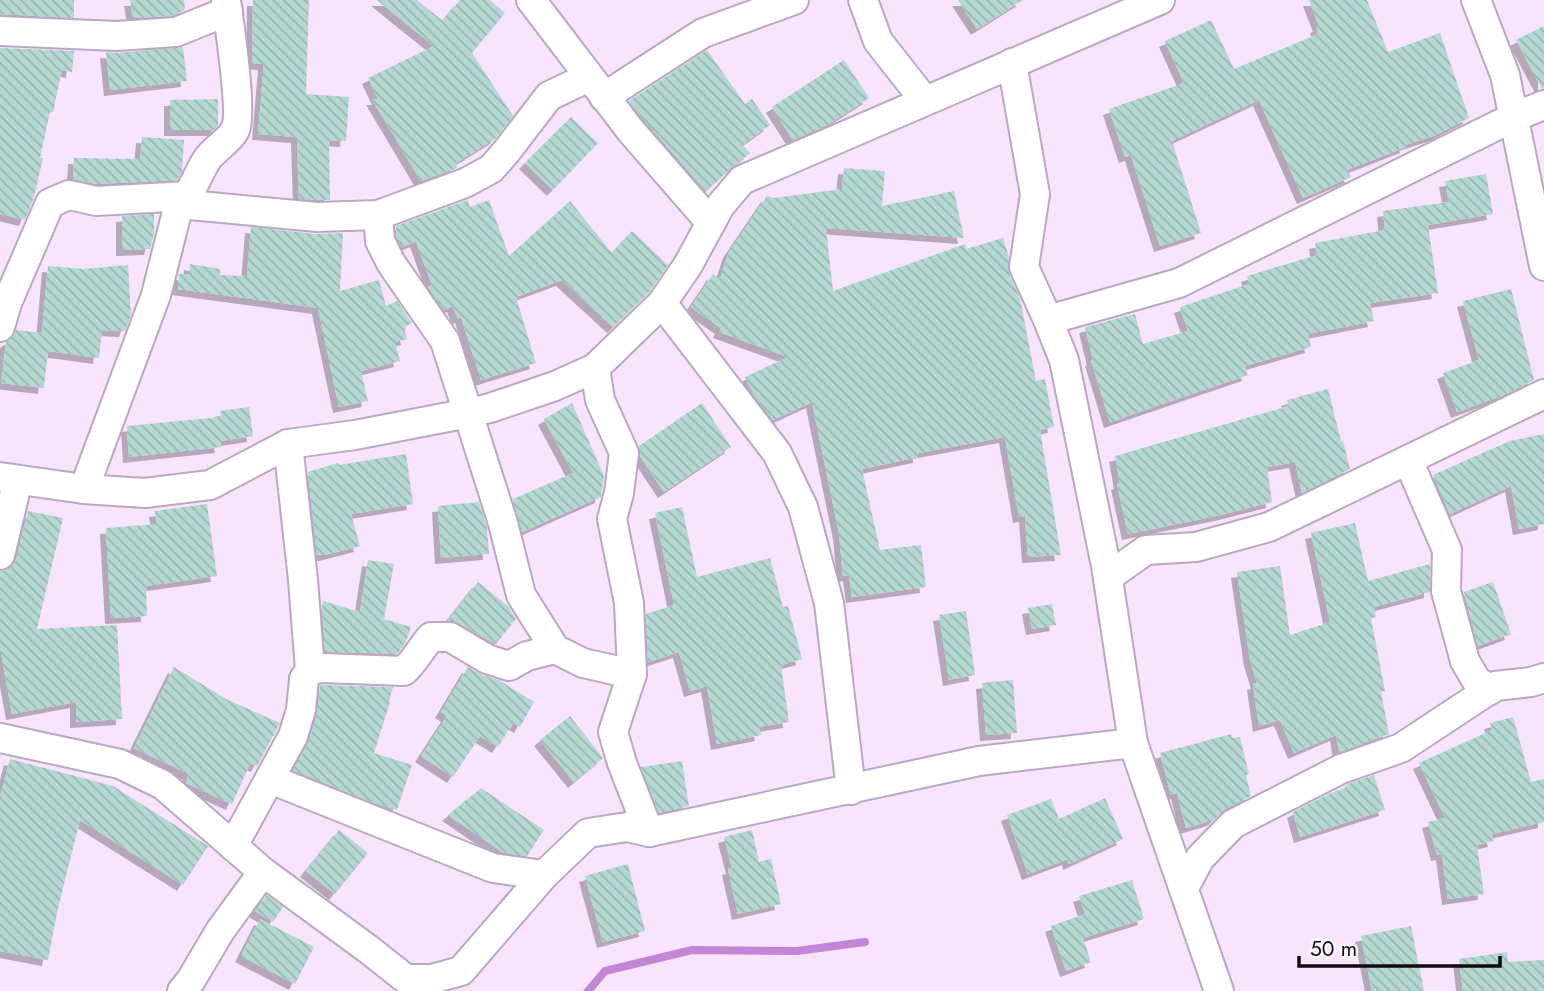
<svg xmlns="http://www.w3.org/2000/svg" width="1544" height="991" font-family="Jost,sans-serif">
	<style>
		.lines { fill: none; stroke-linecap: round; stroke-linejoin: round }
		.stream { stroke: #c386d5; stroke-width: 8 }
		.building { fill: url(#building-back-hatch); filter: url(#shadow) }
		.minor-casing { stroke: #bba7c1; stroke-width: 32 }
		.minor { stroke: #fff; stroke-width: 28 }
	</style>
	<defs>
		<pattern id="building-back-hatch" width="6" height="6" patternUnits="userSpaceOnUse" patternTransform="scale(1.75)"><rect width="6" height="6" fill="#b3d9d2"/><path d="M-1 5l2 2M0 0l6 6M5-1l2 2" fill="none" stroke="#99b9b3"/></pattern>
		<filter id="shadow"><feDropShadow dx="-6" dy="6" stdDeviation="0" flood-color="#0004"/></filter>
	</defs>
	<rect width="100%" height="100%" fill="#f8e4fe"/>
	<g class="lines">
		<path class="stream" d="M 588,991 L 605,971 L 692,950 L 797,951 L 865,942"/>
	</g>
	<g class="building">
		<path d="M 0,0 L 74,0 L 74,18 L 0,14 Z"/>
		<path d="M 130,0 L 184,0 L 185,10 L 172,16 L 133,18 Z"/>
		<path d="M 253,0 L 309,0 L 306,94 L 349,97 L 346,141 L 329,140 L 330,200 L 299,199 L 297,137 L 258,134 L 264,64 L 252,63 Z"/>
		<path d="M 377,0 L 417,0 L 443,21 L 460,0 L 490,0 L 505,13 L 472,53 L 513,116 L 496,138 L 456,163 L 457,168 L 421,181 L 372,99 L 378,99 L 368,78 L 434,46 Z"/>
		<path d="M 958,0 L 1023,0 L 977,29 Z"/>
		<path d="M 1309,0 L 1367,0 L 1388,52 L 1440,33 L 1469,118 L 1436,135 L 1405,145 L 1406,147 L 1347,170 L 1351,177 L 1303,198 L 1259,100 L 1172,141 L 1201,233 L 1160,246 L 1131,155 L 1125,157 L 1109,109 L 1184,83 L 1165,41 L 1211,20 L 1234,69 L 1318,34 L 1316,27 L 1319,26 Z"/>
		<path d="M 1544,26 L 1544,89 L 1542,89 L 1516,40 Z"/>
		<path d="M 183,47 L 187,81 L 110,90 L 106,52 L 118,53 Z"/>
		<path d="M 0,48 L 74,51 L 72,72 L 62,70 L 53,112 L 50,112 L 40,158 L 43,158 L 34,197 L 25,220 L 0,214 Z"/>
		<path d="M 707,50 L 745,104 L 752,99 L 770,125 L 742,145 L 750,153 L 730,169 L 706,191 L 644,120 L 629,101 Z"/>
		<path d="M 844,60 L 869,98 L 827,125 L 793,140 L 772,107 Z"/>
		<path d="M 218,99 L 218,125 L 214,130 L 170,130 L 170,100 Z"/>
		<path d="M 571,117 L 598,143 L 553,190 L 525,163 Z"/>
		<path d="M 142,137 L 184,140 L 182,172 L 177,180 L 97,184 L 73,179 L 74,158 L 140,159 Z"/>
		<path d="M 844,168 L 885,171 L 882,206 L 954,191 L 964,238 L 826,228 L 833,291 L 965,244 L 966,249 L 1003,238 L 1009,257 L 1009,273 L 1020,298 L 1036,381 L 1045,379 L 1054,427 L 1040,430 L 1061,555 L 1028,557 L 1025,516 L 1019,517 L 1005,437 L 919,453 L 919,457 L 862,469 L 880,550 L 921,545 L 926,587 L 852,597 L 849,575 L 843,576 L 839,533 L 812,402 L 773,420 L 754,395 L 745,377 L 788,357 L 719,332 L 721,328 L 691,307 L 713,274 L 720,279 L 729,252 L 767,196 L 774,198 L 842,189 Z"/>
		<path d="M 1486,174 L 1493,214 L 1428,225 L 1438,293 L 1370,303 L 1374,321 L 1308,334 L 1311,347 L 1245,366 L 1248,375 L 1110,422 L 1091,360 L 1093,360 L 1085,327 L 1135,314 L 1143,344 L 1188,331 L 1180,307 L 1249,284 L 1247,276 L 1317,255 L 1315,243 L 1385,230 L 1383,211 L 1449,202 L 1445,181 Z"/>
		<path d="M 468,200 L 470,207 L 489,200 L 509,256 L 570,201 L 612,253 L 632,231 L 668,265 L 650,291 L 613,327 L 562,280 L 516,297 L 536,363 L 481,380 L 461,317 L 458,319 L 453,306 L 444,310 L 428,287 L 432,285 L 416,241 L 402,247 L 396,236 L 396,226 Z"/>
		<path d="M 154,214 L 154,234 L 150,249 L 122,250 L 122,216 Z"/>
		<path d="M 251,227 L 315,234 L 343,233 L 340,291 L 379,280 L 386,306 L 397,301 L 412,323 L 404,327 L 407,339 L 395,342 L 400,361 L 361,371 L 368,401 L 339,407 L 318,308 L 178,289 L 179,274 L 189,274 L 190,264 L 220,269 L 220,275 L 247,276 Z"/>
		<path d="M 128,265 L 131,315 L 125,331 L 102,330 L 99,358 L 48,351 L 44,388 L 1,383 L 6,342 L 12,338 L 16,330 L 42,333 L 48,266 L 84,269 Z"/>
		<path d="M 1511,289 L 1534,380 L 1504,395 L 1457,412 L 1443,373 L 1479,360 L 1463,301 Z"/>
		<path d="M 1328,389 L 1341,441 L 1343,441 L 1350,469 L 1302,493 L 1295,462 L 1267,467 L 1272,502 L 1221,515 L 1128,534 L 1117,484 L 1120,483 L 1115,456 L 1289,406 L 1287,400 Z"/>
		<path d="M 572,403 L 604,476 L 601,497 L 522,532 L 513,499 L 573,473 L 544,419 Z"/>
		<path d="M 702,403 L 731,447 L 664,492 L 640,456 L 639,446 Z"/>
		<path d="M 249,407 L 253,436 L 220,441 L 221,447 L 129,457 L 127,426 L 221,417 L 220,411 Z"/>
		<path d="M 1544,434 L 1544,524 L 1519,529 L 1511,486 L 1450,514 L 1433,475 L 1510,441 Z"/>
		<path d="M 406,454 L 413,504 L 351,514 L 360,546 L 325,555 L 317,555 L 308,472 L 338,463 L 339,465 Z"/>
		<path d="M 479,502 L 487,527 L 489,554 L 441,558 L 438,506 Z"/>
		<path d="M 207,504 L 217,576 L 146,586 L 147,616 L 111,618 L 106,528 L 157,524 L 155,511 Z"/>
		<path d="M 682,507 L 697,577 L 770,558 L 783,607 L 788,606 L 802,659 L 781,665 L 789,722 L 759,727 L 761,735 L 717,744 L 707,686 L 690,691 L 679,652 L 648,662 L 646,614 L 674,605 L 655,513 Z"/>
		<path d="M 28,511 L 63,518 L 37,629 L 117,625 L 122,719 L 76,722 L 76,702 L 12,714 L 0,647 L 0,571 L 5,571 L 12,567 L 16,560 Z"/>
		<path d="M 1355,523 L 1368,581 L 1430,564 L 1430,592 L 1374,607 L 1376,617 L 1371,618 L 1385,691 L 1381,692 L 1389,734 L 1339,752 L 1336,735 L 1294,753 L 1280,720 L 1259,726 L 1253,684 L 1257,683 L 1250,660 L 1237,572 L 1280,566 L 1290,635 L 1330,622 L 1311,533 Z"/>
		<path d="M 368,560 L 394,564 L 384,619 L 411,627 L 406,642 L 397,654 L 327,652 L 325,650 L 322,606 L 323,601 L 360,612 Z"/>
		<path d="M 478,582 L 508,606 L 516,619 L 496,644 L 458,623 L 448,620 Z"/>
		<path d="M 1493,582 L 1511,634 L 1478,646 L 1464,592 Z"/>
		<path d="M 1052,604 L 1056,625 L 1032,629 L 1028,608 Z"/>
		<path d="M 966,611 L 975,675 L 949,680 L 939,615 Z"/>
		<path d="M 174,667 L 226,699 L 280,723 L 257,766 L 250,764 L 232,804 L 186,783 L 189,774 L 134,748 Z"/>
		<path d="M 468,667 L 482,675 L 499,680 L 534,702 L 520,727 L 513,723 L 498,747 L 480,736 L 453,777 L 421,756 L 447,716 L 441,712 Z"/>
		<path d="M 1013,680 L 1017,733 L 986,735 L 982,683 Z"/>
		<path d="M 320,685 L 393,687 L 389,701 L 390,702 L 374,753 L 412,765 L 397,810 L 371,802 L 293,770 L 309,741 L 317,715 Z"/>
		<path d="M 570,716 L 603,758 L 574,782 L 540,740 Z"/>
		<path d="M 1513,717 L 1531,782 L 1544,779 L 1544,822 L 1492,834 L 1494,841 L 1477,845 L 1484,894 L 1448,899 L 1442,854 L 1437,855 L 1428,822 L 1445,818 L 1419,763 L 1492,730 L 1490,723 Z"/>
		<path d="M 1231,734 L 1232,738 L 1240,737 L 1249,774 L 1246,775 L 1251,796 L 1225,809 L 1213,820 L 1186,828 L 1177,793 L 1171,795 L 1160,753 Z"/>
		<path d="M 10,759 L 113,786 L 208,846 L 183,885 L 80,820 L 58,908 L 48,960 L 0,951 L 0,797 Z"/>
		<path d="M 682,761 L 689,806 L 659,813 L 641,767 Z"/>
		<path d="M 1374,775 L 1385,810 L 1300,837 L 1293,812 L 1331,793 L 1345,788 L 1345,786 L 1348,784 Z"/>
		<path d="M 481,788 L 544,830 L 527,856 L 504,853 L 448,815 Z"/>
		<path d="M 1105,798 L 1123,839 L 1069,864 L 1068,859 L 1028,874 L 1007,815 L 1051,799 L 1059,819 Z"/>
		<path d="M 339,830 L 368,853 L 335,894 L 306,871 Z"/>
		<path d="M 752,830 L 759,862 L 771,859 L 781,904 L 738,914 L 728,869 L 732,868 L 724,837 Z"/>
		<path d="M 628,864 L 645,931 L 603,942 L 585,876 Z"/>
		<path d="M 1132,880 L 1144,919 L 1083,938 L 1091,962 L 1066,971 L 1051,926 L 1085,914 L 1079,896 Z"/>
		<path d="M 267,895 L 283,907 L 273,922 L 255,911 Z"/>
		<path d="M 260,919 L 314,947 L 295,984 L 241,956 Z"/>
		<path d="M 1411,926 L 1424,991 L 1372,991 L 1361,936 Z"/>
		<path d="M 1507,952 L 1508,962 L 1544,960 L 1544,991 L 1463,991 L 1459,959 Z"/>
	</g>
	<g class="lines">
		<g class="minor-casing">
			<g id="minor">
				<path d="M 531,0 L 631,131 L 711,223"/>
				<path d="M 863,0 L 878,41 L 925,101"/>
				<path d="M 1476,0 L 1505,75 L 1544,266"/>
				<path d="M 0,31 L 117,36 L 176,32 L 228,11"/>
				<path d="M 1012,63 L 1035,194 L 1024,267 L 1048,320 L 1064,360 L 1106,566 L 1133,743 L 1219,991"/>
				<path d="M 604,97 L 703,33 L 794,0"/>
				<path d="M 179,204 L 317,217 L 378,215 L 465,183 L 491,169 L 506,152 L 549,96 L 589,77"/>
				<path d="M 378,215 L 380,241 L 391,263 L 445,341 L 503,523 L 521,595 L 555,649 L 583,663 L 632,674"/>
				<path d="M 662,303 L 777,453 L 803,507 L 829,603 L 851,790"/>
				<path d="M 1048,320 L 1179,283 L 1514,117 L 1544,105"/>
				<path d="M 0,327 L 7,303 L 50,203 L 69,195 L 96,201 L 188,196"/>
				<path d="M 595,368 L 600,400 L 624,453 L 619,493 L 612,519 L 629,603 L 632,674 L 613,732 L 622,763 L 649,832"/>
				<path d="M 1408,460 L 1447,550 L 1446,591 L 1465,661 L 1476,680 L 1490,690"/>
				<path d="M 0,477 L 84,489 L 145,493 L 210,485 L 288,444 L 355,435 L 469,413 L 490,408 L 555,386 L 595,368 L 662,303 L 688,265 L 720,206 L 742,180 L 1160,0"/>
				<path d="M 84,489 L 156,295 L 179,204 C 194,191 197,174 208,158 C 215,149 230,140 235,130 C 243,115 229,22 226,0"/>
				<path d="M 0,555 L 18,480"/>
				<path d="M 1108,577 L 1146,550 L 1196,547 L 1269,527 L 1544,394"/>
				<path d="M 310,670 L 322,668 L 404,671 C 415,661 421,648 431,637 L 450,637 L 487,659 L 509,666 L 527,656 L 555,649"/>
				<path d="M 0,738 L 120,764 L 163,785 L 263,872 L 368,949 L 406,979 L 432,979 L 461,971 L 544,875 L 588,833 L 627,827 L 649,832 L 979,761 L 1133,743"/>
				<path d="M 270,779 L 493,868 L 544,875"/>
				<path d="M 233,846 L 293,736 L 301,710 L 304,679 L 310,670 L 303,580 L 288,444"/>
				<path d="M 1184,888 L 1200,858 L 1233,824 L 1341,769 L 1401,748 L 1495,686 L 1531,682 L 1544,678"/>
				<path d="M 182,991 L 191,980 L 220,931 L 263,872"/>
			</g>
		</g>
		<use href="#minor" class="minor"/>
	</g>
	<path d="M1299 956v10h201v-10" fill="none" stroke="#110a13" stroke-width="3.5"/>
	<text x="1310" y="956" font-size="21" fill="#110a13" stroke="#fcf7fd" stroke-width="5" paint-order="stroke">50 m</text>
</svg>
